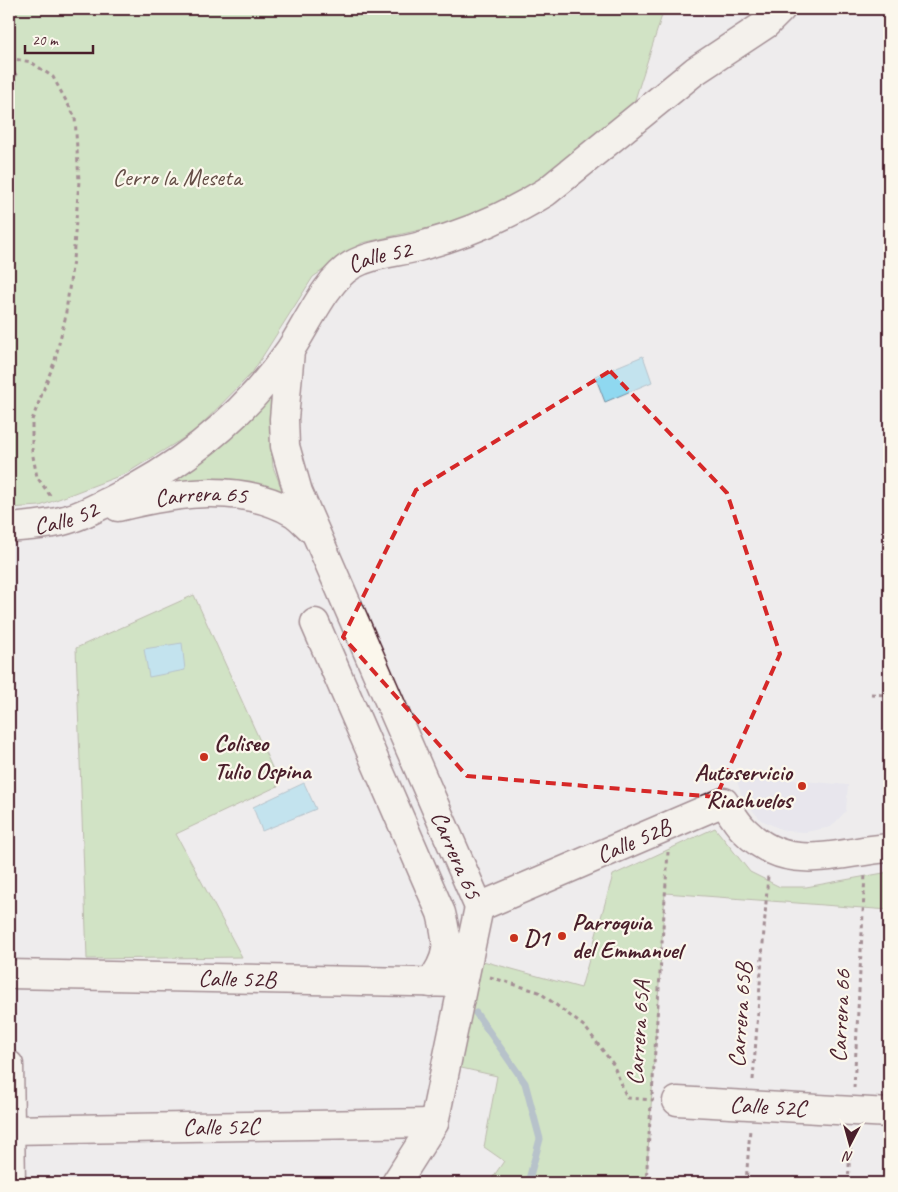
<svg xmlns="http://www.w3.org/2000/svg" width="898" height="1192" font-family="Caveat,sans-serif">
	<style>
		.built { fill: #dfdeee }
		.green { fill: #aed794; stroke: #7c7b60 }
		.water { fill: #8fd8f0; stroke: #738ea1 }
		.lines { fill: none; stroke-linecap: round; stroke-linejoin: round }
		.stream { stroke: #738ea1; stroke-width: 7 }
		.minor-casing { stroke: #4a1f2b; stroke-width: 31 }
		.path { stroke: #4a1f2b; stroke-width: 3; stroke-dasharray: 4 4; stroke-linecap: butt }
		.minor { stroke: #fbf7ec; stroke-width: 28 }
		.marked { fill: none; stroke: #d62828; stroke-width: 4; stroke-dasharray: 10 6; stroke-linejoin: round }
		.poi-dot { fill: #c8321e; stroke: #fbf7ec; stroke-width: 2 }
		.labels { text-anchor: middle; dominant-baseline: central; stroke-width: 4.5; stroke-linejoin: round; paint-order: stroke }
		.park-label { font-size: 24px; fill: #634d45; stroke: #fbf7ec }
		.street-label { font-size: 24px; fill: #4a1f2b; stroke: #fbf7ec }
		.poi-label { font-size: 24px; font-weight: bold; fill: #4a1f2b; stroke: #fbf7ec; text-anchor: start }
	</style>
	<rect width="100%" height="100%" fill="#eeeced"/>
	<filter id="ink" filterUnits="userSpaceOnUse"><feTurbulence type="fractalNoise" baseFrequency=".02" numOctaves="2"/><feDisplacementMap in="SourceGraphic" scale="10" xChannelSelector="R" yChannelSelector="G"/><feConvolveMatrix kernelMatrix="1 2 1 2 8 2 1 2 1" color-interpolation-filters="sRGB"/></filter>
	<g filter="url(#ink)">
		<path class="built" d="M 750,776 L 848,785 L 846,811 L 831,827 L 806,832 L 785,831 L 761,820 L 744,801 L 737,782 Z"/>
		<g class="green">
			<path d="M 9,9 L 664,9 L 632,109 L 530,188 L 451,223 L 362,243 L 313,277 L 252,373 L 195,431 L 127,473 L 40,506 L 9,508 Z"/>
			<path d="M 278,378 L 270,436 L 273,467 L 285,497 L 144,493 L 217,451 Z"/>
			<path d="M 194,595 L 280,785 L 176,834 L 242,957 L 87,959 L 76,648 Z"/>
			<path d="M 715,828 L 750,872 L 780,887 L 806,887 L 889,872 L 889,910 L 665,893 L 646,1183 L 489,1183 L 504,1161 L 484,1147 L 497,1076 L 457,1067 L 483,961 L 581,988 L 613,875 Z"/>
		</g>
		<g class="water">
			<path d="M 643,356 L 652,382 L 605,402 L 595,376 Z"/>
			<path d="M 182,643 L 185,670 L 149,677 L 144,649 Z"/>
			<path d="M 304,783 L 316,809 L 262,831 L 253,807 Z"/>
		</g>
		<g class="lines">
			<path class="stream" d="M 476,1013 L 525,1083 L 540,1139 L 528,1183"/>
			<g class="minor-casing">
				<g id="minor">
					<path id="s1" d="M 290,351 L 284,419 L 285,446 L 298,492 L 479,907 L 434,1123 L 396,1183"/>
					<path id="s2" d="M 118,507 C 175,493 240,482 294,513 C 301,518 307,525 314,531"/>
					<path id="s3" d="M 9,528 C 30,526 52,525 72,518 C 85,514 97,507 110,501 C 182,466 244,416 290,350 C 307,325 326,280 352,265 C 374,253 398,253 421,246 C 465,234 507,216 546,192 L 695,71 L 766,24 L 781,9"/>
					<path d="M 315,623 L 441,913 C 449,944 450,957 430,983"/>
					<path id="s4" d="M 479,907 L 724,802 C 730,811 736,822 744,830 C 788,875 835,852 889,848"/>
					<path id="s5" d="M 9,974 L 463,983"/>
					<path d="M 9,1065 L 11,1183"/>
					<path id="s6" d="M 677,1101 L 889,1113"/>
					<path id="s7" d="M 9,1130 L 434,1123"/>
				</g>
			</g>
			<g class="path">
				<path d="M 9,58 L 31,62 L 53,77 L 75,117 L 79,181 L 73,260 L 65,319 L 55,360 L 32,420 L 32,451 L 37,477 L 52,498"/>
				<path d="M 9,67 L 16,75 L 12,108 L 9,113"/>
				<path d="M 886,583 L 889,583"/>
				<path d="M 871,694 L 889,695"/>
				<path d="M 490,977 L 539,992 L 585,1027 L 613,1064 L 627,1098 L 654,1100"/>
				<path d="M 753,1080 L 768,875"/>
				<path d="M 854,1088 L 865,874"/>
				<path d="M 652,1095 L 668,852"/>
				<path d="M 646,1183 L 651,1104"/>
				<path d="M 746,1183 L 750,1129"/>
				<path d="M 848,1183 L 851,1134"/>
			</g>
			<use href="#minor" class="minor"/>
		</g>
	</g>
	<path d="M0 0H898V1192H0ZM 610,371 L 727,493 L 780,654 L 716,797 L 467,776 L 343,637 L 416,490 Z" fill="#eeeced" fill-opacity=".55" fill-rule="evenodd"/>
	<path class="marked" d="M 610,371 L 727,493 L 780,654 L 716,797 L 467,776 L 343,637 L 416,490 Z"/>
	<g class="poi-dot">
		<circle cx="204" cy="757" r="5"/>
		<circle cx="802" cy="786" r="5"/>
		<circle cx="562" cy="936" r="5"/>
		<circle cx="514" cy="938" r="5"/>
	</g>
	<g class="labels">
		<g class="park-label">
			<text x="177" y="177">Cerro la Meseta</text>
		</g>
		<g class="street-label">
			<text stroke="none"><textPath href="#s3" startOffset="478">Calle 52</textPath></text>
			<text stroke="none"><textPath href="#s2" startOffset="84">Carrera 65</textPath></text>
			<text stroke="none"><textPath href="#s3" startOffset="58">Calle 52</textPath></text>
			<text stroke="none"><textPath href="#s4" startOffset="168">Calle 52B</textPath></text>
			<text stroke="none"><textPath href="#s1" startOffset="539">Carrera 65</textPath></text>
			<text stroke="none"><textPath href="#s5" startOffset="228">Calle 52B</textPath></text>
			<text transform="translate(740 1015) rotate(-86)">Carrera 65B</text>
			<text transform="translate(840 1016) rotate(-87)">Carrera 66</text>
			<text transform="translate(638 1033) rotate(-86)">Carrera 65A</text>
			<text stroke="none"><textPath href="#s6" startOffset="91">Calle 52C</textPath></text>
			<text stroke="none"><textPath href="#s7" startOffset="212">Calle 52C</textPath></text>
		</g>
		<g class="poi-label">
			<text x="214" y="743">Coliseo<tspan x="214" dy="28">Tulio Ospina</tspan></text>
			<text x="792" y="772" text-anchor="end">Autoservicio<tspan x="792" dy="28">Riachuelos</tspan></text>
			<text x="572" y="922">Parroquia<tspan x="572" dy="28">del Emmanuel</tspan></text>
			<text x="524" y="938">D1</text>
		</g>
	</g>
	<rect width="898" height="1192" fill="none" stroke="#fbf7ec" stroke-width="30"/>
	<rect x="15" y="15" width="868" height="1162" fill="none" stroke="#4a1f2b" stroke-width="2" filter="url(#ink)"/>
	<g transform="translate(850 1144) rotate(186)" stroke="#fbf7ec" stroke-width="4" paint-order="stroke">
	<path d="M0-4L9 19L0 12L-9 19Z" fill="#4a1f2b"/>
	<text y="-8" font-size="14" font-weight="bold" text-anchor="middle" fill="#4a1f2b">N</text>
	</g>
	<path d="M25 45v8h68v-8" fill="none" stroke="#4a1f2b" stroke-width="2.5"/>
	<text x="32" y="45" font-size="15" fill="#4a1f2b" stroke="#fbf7ec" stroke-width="4" paint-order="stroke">20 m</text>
</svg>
